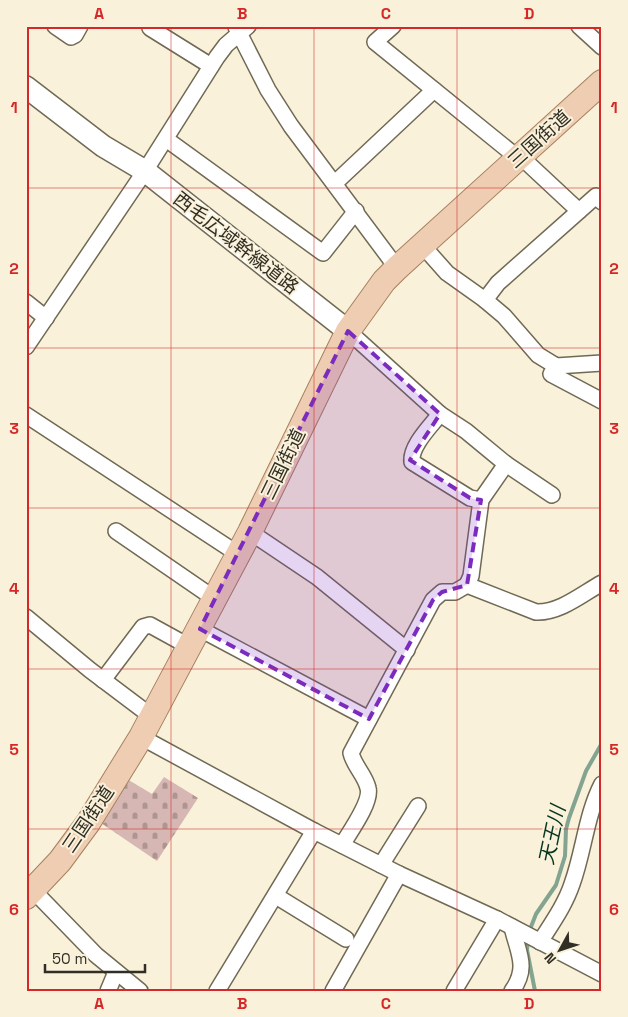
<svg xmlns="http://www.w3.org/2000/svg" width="628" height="1017" font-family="'Space Grotesk','Noto Sans JP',sans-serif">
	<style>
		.cemetery { fill: url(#cemetery-stones) }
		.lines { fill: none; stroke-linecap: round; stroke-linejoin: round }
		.stream { stroke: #83a491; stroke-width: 4 }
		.street-casing { stroke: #706954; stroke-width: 18 }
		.secondary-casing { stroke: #706954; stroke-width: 24 }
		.primary-casing { stroke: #a6805f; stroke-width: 26 }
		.street { stroke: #fff; stroke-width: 15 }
		.secondary { stroke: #fff; stroke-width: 21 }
		.primary { stroke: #efcdb2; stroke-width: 24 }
		.marked { fill: #7b2cbf; fill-opacity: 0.2; stroke: #7b2cbf; stroke-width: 4; stroke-dasharray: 10 6; stroke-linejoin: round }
		.grid { fill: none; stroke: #d62828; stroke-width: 1; stroke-opacity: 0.55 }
		.labels { text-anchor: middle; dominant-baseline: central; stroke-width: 4; stroke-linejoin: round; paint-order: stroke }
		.street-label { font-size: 19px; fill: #312e25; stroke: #f9f1d9 }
		.water-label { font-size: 20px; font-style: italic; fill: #073520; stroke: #f9f1d9 }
		.neatline { fill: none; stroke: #d62828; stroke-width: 2 }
		.grid-label { font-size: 16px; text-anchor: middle; font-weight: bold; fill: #d62828 }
	</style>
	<defs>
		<pattern id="cemetery-stones" width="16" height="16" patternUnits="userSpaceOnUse" patternTransform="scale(1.25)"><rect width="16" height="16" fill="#d6b7b3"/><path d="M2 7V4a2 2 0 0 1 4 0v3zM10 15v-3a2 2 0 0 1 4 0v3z" fill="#ae9591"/></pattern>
	</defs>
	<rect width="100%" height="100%" fill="#f9f1d9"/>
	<path class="cemetery" d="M 164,777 L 198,798 L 157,861 L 101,823 L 127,779 L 152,794 Z"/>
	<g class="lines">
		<g class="stream">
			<path d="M 529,932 L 536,914 L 556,885 L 565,856 L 566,829 L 569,818 L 586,771 L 602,743"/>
			<path d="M 528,939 L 527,950 L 535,991"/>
		</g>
		<g class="street-casing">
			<g id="street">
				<path d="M 55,26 L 71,37 L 75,35 L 80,26"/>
				<path d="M 393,26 L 375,42 L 518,158"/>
				<path d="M 579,26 L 602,47"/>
				<path d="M 236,27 L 268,90 L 291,126 L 397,268"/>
				<path d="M 150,28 L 211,66"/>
				<path d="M 166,139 L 323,253 L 356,211"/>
				<path d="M 520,156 L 579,211"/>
				<path d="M 335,183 L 434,90"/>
				<path d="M 423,246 L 447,273 L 485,300 L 504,316 L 538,355 L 556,366 L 602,363"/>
				<path d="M 485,300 L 498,283 L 596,196 L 602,202"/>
				<path d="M 26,302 L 46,318"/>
				<path d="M 348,331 L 440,414 L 466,431 L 506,464 L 552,495"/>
				<path d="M 26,347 L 145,171 L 217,57 L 226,45 L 248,26"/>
				<path d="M 556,366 L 551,374 L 602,401"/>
				<path d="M 440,414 C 431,426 410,446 412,462 L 470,498 L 481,500"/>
				<path d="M 26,415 L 238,554"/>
				<path d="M 116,531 L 215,599"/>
				<path d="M 250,532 L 317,577 L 407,650"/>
				<path d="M 467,585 L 471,576 L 481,500 L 506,464"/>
				<path d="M 26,617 L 90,670 L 151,716"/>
				<path d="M 200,629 L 369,719"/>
				<path d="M 103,680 L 143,627 L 150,625 L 190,647"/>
				<path d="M 141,737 L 314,831 L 399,874 L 497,919 L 602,974"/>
				<path d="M 342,845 C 349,833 372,802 368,788 C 365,775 354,766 351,753 L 433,600 L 442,592 L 455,592 L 467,585 L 536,612 C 560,613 582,594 602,583"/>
				<path d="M 381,865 L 418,806"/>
				<path d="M 28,885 L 96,955 L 140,991"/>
				<path d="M 276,896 L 346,939"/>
				<path d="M 540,942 C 552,923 565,905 572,884 C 584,851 586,815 602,784"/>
				<path d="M 108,991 L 116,972"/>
				<path d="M 217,991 L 314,831"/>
				<path d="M 333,991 L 399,874"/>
				<path d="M 454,991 L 497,919"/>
				<path d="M 512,991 C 529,967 518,953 512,927"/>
			</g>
		</g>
		<g class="secondary-casing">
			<path id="secondary" d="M 26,87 L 103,146 L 145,171 L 348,331"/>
		</g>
		<g class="primary-casing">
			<path id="primary" d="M 26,897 L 60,861 L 88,823 L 141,737 L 250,532 L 348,331 L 384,281 L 397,268 L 602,82"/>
		</g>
		<use href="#street" class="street"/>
		<use href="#secondary" class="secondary"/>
		<use href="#primary" class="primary"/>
	</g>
	<path class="marked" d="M 348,331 L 440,414 L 410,460 L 470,498 L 481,500 L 467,585 L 442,592 L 433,600 L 369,719 L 200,629 Z"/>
	<path class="grid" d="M 171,26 L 171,991M 314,26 L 314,991M 457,26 L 457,991M 26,188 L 602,188M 26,348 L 602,348M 26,508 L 602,508M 26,669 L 602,669M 26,829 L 602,829"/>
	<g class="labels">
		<g class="street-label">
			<text transform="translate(539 139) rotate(-42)">三国街道</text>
			<text transform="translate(236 243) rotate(38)">西毛広域幹線道路</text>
			<text transform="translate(283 464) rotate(-64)">三国街道</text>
			<text transform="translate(88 819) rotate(-56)">三国街道</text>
		</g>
		<g class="water-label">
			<text transform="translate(552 835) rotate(-78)">天王川</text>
		</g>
	</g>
	<rect width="628" height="1017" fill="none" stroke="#f9f1d9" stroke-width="55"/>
	<g transform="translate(560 950) rotate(230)" stroke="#f9f1d9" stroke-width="4" paint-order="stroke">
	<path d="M0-4L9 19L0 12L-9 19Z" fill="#312e25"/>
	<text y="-8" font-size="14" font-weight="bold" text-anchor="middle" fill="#312e25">N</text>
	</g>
	<path d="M45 964v8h100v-8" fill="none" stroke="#312e25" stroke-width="2.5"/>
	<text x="52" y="964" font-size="15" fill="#312e25" stroke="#f9f1d9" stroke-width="4" paint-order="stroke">50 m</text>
	<rect x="28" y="28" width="572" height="962" class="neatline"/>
	<g class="grid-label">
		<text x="99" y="19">A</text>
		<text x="242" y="19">B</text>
		<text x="386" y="19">C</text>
		<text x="529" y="19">D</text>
		<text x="14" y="113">1</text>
		<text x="614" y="113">1</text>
		<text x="14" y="274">2</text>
		<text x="614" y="274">2</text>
		<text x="14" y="434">3</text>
		<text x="614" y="434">3</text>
		<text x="14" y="594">4</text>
		<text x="614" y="594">4</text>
		<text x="14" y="755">5</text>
		<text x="614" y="755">5</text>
		<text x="14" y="915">6</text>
		<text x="614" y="915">6</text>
		<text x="99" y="1009">A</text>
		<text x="242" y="1009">B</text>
		<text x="386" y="1009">C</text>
		<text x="529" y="1009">D</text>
	</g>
</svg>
